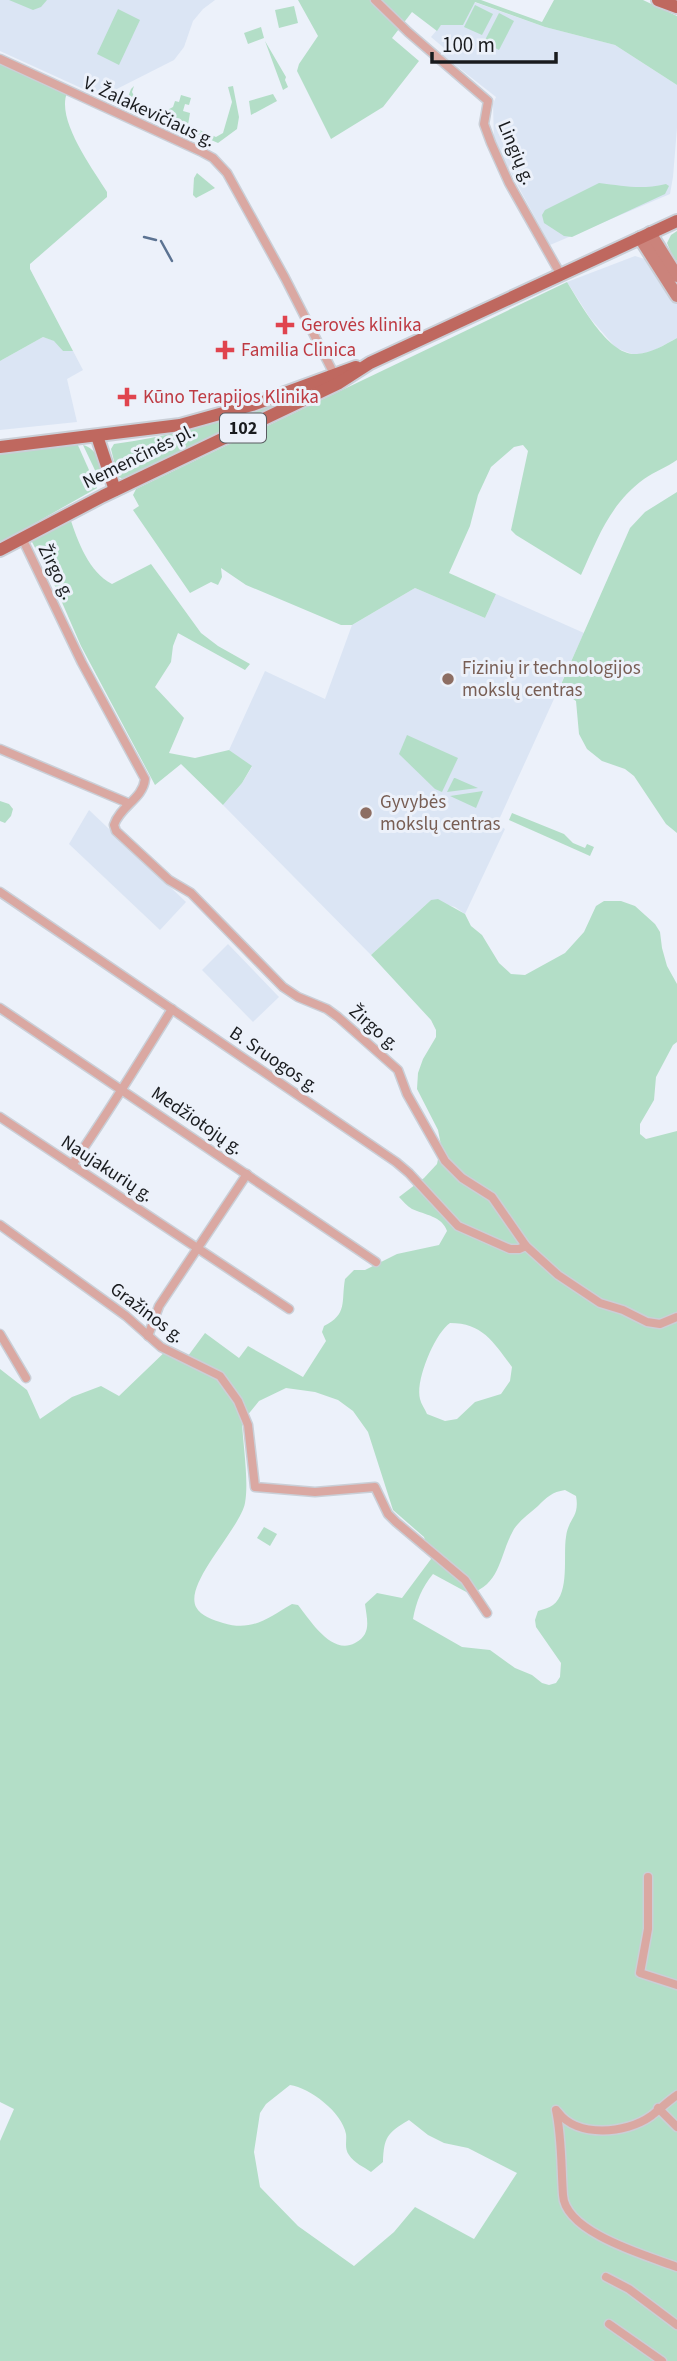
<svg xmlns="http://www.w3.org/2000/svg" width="677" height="2361" font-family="'Source Sans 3',sans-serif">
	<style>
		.built { fill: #dbe5f4 }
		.green { fill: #b3dec7; fill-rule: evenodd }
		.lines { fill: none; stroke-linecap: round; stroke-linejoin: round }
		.stream { stroke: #5c7392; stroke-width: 2.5 }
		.street-casing { stroke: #cacfd7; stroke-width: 11 }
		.secondary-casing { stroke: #cacfd7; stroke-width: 16 }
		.primary-casing { stroke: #cacfd7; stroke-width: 16 }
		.street { stroke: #daa8a2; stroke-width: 8 }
		.secondary { stroke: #cb837b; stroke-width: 12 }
		.primary { stroke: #bf685f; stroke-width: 12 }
		.health-dot { fill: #e0444e; stroke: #ecf1fa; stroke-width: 2.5 }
		.education-dot { fill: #8d6e63; stroke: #ecf1fa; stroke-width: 2.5 }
		.labels { text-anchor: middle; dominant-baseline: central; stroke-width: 6; stroke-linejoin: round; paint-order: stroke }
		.shield { fill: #ecf1fa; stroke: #585b60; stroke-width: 2 }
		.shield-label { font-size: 18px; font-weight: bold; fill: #191b1e }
		.street-label { font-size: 19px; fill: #191b1e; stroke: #ecf1fa }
		.health-label { font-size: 19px; fill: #be3a42; stroke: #ecf1fa; text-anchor: start }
		.education-label { font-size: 19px; fill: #785e54; stroke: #ecf1fa; text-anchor: start }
	</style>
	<rect width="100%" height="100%" fill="#ecf1fa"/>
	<g class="built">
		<path d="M 0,0 L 215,0 L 203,9 L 193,21 L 184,47 L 174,60 L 101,97 L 0,51 Z"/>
		<path d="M 474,2 L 545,27 L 615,45 L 677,85 L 677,128 L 673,177 L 670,194 L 550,245 L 494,142 L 493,104 L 496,97 L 440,53 L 444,48 L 431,37 L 441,25 Z"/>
		<path d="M 635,256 L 651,261 L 677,304 L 677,338 L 653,351 L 635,355 L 616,348 L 590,318 L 567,282 Z"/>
		<path d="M 43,337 L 55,341 L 63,351 L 73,351 L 83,370 L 67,379 L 77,422 L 0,430 L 0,361 Z"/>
		<path d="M 415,588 L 485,618 L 496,594 L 584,633 L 497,824 L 505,829 L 465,914 L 455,907 L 431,900 L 371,955 L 223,805 L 242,783 L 252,767 L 229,750 L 265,671 L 325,699 L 352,625 Z"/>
		<path d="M 89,810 L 186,902 L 160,930 L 69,844 Z"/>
		<path d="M 228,944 L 279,997 L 253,1022 L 202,970 Z"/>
	</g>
	<g class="green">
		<path d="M 9,0 L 47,0 L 41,7 L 33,10 Z"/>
		<path d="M 298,0 L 481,0 L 542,22 L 554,0 L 643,0 L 677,16 L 677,85 L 615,45 L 545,27 L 475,2 L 463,25 L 441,25 L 437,31 L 412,12 L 392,38 L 419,61 L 383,107 L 331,139 L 297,71 L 299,64 L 318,36 Z"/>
		<path d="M 475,5 L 493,14 L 482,35 L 464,27 Z"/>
		<path d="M 294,6 L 298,23 L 279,28 L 275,10 Z"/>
		<path d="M 118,9 L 140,20 L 119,65 L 97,54 Z"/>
		<path d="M 499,13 L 514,21 L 499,50 L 484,42 Z"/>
		<path d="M 261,27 L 264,38 L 248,44 L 244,33 Z"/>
		<path d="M 265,41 L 286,77 L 285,80 L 288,87 L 283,90 Z"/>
		<path d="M 0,62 L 67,93 C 56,120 93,169 107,192 L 107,197 L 30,264 L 30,269 L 73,351 L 63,351 L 54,341 L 43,337 L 0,361 Z"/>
		<path d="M 134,86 L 132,92 L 143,114 L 125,105 L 131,89 Z"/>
		<path d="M 233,86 L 239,117 L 237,129 L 218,143 L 156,116 L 173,107 L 175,101 L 179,102 L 181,95 L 191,98 L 189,105 L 185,104 L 183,111 L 190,113 L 188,125 L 216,137 L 223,133 L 232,102 L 228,87 Z"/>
		<path d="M 273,94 L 277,101 L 251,115 L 249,101 Z"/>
		<path d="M 197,173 L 215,188 L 196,198 L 193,195 L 194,178 Z"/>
		<path d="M 599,183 C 625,186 640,190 666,184 L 669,186 L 665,194 L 572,237 L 564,236 L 544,223 L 542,215 L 545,210 Z"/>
		<path d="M 677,231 L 677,260 L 675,262 L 667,243 L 671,235 Z"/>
		<path d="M 567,282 C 580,303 609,357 637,354 C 652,353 664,345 677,338 L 677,460 C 667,467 654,472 644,479 C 609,505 598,538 581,575 L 516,535 L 511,530 L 528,451 L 523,445 L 514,447 L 491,467 L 478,495 L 470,526 L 449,573 L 496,594 L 485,618 L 415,588 L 352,625 L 341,625 L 246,585 L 221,568 L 222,577 L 218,585 L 211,582 L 190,593 L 133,510 L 139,506 L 133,495 L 136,489 Z"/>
		<path d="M 301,394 L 302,396 L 124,479 L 118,477 L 111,449 L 114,444 C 180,435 239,416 301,394 Z"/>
		<path d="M 77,443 L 97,488 L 0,543 L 0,453 Z"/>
		<path d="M 83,445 C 97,448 108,471 102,485 Z"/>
		<path d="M 677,492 L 677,833 L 666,824 L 634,776 L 625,769 L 602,761 L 587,749 L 579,734 L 576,701 L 559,689 L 630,528 L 645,512 Z"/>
		<path d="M 70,518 C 78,542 89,572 112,584 L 151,564 L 201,633 L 218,646 L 250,664 L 245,670 L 178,633 L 173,646 L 171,662 L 155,687 L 184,718 L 169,753 L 195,758 L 229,750 L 252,766 L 242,783 L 223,805 L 181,764 L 155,785 L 81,646 L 54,584 L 31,540 Z"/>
		<path d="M 407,735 L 458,758 L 442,792 L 435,789 L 399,754 Z"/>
		<path d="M 454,778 L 455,778 L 478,788 L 447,792 Z"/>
		<path d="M 483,791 L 476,808 L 450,796 Z"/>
		<path d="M 0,801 L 9,804 L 13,809 L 11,816 L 5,823 L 0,821 Z"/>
		<path d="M 512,813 L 564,834 L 573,843 L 585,848 L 587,844 L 594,847 L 590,856 L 509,820 Z"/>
		<path d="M 438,899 L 465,914 L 471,926 L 482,935 L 499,963 L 511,974 L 525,975 L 565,953 L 584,932 L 596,906 L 604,901 L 621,901 L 635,906 L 655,924 L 660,932 L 662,948 L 667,966 L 677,984 L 677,1042 L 673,1045 L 656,1077 L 654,1100 L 640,1124 L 640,1134 L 646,1139 L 677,1131 L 677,2361 L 0,2361 L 0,2141 L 14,2109 L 0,2102 L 0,1369 L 27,1390 L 40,1419 L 72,1397 L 101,1386 L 119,1396 L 170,1347 L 188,1356 L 205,1333 L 239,1358 L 248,1346 L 303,1377 L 326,1341 L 322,1332 L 324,1326 C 348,1314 341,1302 345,1279 L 354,1270 L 365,1270 L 397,1254 L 439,1245 L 447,1231 C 442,1216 425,1215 412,1209 C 407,1206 403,1201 399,1197 L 424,1178 L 437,1164 L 441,1145 L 438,1130 L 417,1089 L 418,1073 L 423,1059 L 436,1037 L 436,1030 L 431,1020 L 371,955 L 431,900 ZM 450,1323 C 483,1323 494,1343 512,1367 L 510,1381 L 501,1394 L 475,1402 L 457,1419 L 445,1421 L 427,1414 C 425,1409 421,1404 420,1399 C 415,1381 435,1333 450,1323 ZM 286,1388 L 315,1392 L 338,1400 L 353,1411 L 368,1432 L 393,1510 L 424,1537 L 431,1559 L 402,1598 L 377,1593 L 365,1604 C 367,1620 372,1634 355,1643 C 332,1656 310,1620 298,1605 L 292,1604 C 268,1618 252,1632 223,1623 C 213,1620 201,1616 196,1607 C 184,1583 240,1529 245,1503 C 249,1481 243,1445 242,1422 L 259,1401 ZM 565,1490 L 576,1496 C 580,1518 568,1518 566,1537 C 563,1555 570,1593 553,1605 C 549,1608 543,1609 538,1611 L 535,1620 L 536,1627 L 561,1663 L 560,1677 L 556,1683 L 549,1685 L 542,1683 L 532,1675 L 515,1668 L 490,1650 L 462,1647 L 413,1619 C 416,1602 422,1587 433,1574 L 470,1594 C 502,1583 499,1555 514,1529 C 520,1520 530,1513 538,1506 C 547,1497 552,1492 565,1490 ZM 290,2085 C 310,2088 342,2112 346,2134 C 347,2141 344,2148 349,2155 C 354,2163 364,2167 371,2172 L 383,2162 C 384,2137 387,2133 409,2120 L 428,2135 L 444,2143 L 468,2148 L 517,2173 L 474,2239 L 415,2207 L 394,2232 L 354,2266 L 298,2226 L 260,2187 L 254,2152 L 260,2113 L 266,2104 Z"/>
		<path d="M 264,1527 L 277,1534 L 270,1546 L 257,1538 Z"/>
	</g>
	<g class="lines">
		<g class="stream">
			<path d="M 144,237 L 156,240"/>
			<path d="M 161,241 L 172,261"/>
		</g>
		<g class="street-casing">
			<g id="street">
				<path d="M 375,0 L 408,32 L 488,101 L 484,124 L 491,143 L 509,183 L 561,275"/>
				<path d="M 0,59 L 200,151 L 213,158 L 227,173 L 285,278 L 334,374"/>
				<path d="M 22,538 L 82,663 L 145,779 C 143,799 120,806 114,825 L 116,831 L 169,880 L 191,893 L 283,987 L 298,997 L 327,1009 L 338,1017 L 398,1070 L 407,1094 L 445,1161 L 462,1178 L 492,1197 L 526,1246 L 558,1275 L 600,1303 L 623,1310 L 647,1322 L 660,1324 L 677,1317"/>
				<path d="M 0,749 L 128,803"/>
				<path d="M 0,892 L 396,1162 L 409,1173 L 458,1226 L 510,1249 L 519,1249 L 526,1246"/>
				<path d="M 0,1008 L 376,1262"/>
				<path d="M 0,1117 L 289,1309"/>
				<path d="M 72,1165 C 107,1115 139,1062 172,1009"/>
				<path d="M 0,1225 L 126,1316 L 161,1347 L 220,1376 L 238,1401 L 248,1425 L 255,1487 L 315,1492 L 375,1487 L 388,1514 L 396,1522 L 465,1580 L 487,1613"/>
				<path d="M 0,1334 L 26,1378"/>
				<path d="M 148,1336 L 159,1306 L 247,1174"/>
				<path d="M 648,1877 L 648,1929 L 640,1973 L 677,1985"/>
				<path d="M 658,2108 L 677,2127"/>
				<path d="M 556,2110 C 562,2138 561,2166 563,2195 C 565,2233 648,2256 677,2267"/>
				<path d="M 558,2112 C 577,2138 626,2134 651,2116 C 660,2109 668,2101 677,2095"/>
				<path d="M 606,2277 L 629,2289 L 677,2325"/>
				<path d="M 609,2324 L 662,2361"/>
			</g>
		</g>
		<g class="secondary-casing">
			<g id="secondary">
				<path d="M 650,233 L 677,276"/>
				<path d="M 640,238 L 677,296"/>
			</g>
		</g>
		<g class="primary-casing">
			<g id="primary">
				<path d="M 658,0 L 677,7"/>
				<path d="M 97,436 L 115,490"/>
				<path d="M 0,447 L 180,425 L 252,405 L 356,367"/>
				<path d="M 0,550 L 103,496 L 339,383 L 370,363 L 677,221"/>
			</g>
		</g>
		<use href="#street" class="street"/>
		<use href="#secondary" class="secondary"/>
		<use href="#primary" class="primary"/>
	</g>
	<g class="health-dot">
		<path d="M281.5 314.5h7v7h7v7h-7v7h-7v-7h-7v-7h7z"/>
		<path d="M221.5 339.5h7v7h7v7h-7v7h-7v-7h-7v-7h7z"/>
		<path d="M123.5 386.5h7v7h7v7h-7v7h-7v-7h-7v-7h7z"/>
	</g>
	<g class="education-dot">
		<circle cx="448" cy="679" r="7"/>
		<circle cx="366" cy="813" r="7"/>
	</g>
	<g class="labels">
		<rect class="shield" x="220" y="413.5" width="46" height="29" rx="5"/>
		<g class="shield-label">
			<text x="243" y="428">102</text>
		</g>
		<g class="street-label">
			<text transform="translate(149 112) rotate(25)">V. Žalakevičiaus g.</text>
			<text transform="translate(516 153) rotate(67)">Lingių g.</text>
			<text transform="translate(139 457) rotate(-26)">Nemenčinės pl.</text>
			<text transform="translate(56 572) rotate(64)">Žirgo g.</text>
			<text transform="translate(374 1028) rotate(41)">Žirgo g.</text>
			<text transform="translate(274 1060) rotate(34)">B. Sruogos g.</text>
			<text transform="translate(197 1121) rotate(34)">Medžiotojų g.</text>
			<text transform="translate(107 1169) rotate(33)">Naujakurių g.</text>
			<text transform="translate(147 1313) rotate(37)">Gražinos g.</text>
		</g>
		<g class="health-label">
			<text x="301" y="325">Gerovės klinika</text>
			<text x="241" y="350">Familia Clinica</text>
			<text x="143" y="397">Kūno Terapijos Klinika</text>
		</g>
		<g class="education-label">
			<text x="462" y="668">Fizinių ir technologijos<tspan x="462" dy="22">mokslų centras</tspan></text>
			<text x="380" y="802">Gyvybės<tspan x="380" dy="22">mokslų centras</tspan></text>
		</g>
	</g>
	<path d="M432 52v10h124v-10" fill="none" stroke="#191b1e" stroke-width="3.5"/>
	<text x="442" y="52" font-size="21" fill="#191b1e" stroke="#ecf1fa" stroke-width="5" paint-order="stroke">100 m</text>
</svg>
